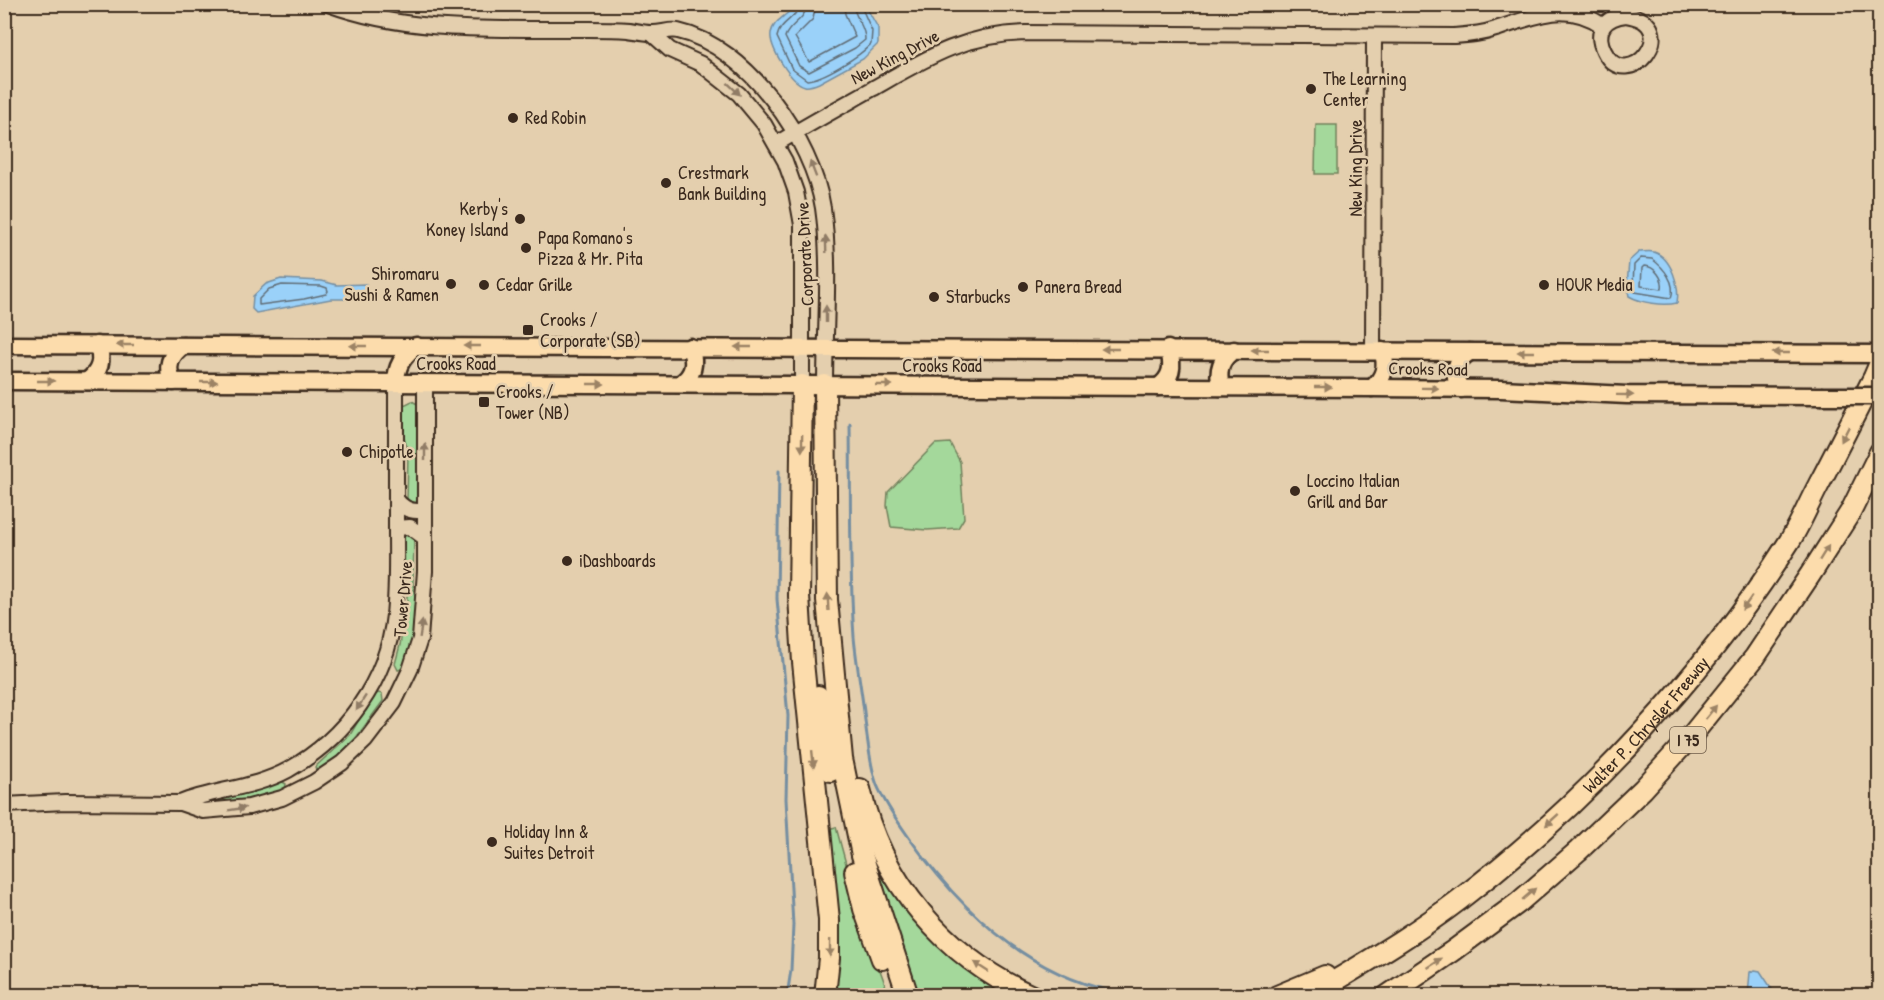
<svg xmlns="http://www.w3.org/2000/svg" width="1884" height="1000" viewBox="0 0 1884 1000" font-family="'Patrick Hand',sans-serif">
	<rect width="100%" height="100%" fill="#e4cfae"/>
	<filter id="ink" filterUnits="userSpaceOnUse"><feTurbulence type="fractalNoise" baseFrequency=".0167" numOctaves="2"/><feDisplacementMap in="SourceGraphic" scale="12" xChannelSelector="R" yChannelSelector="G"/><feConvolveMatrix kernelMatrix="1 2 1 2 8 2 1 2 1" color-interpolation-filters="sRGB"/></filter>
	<g filter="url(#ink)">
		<g fill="#a4d89b" stroke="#70815c" stroke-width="1.5">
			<polygon points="1316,125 1337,125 1337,174 1315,174"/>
			<polygon points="412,401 419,405 420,506 418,508 407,501 408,452 402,430 404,405"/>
			<polygon points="950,443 960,462 964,518 958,528 927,530 891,527 887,506 888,492 935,444"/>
			<polygon points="406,532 414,536 413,584 417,610 415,633 405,668 398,670 395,664 400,645 407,603 407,585 402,564 402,536"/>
			<polygon points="378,693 382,694 383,701 347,750 342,756 317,772 315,767 350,735 373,696"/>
			<polygon points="281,781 286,784 285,790 254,800 203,805 203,800 241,795"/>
			<polygon points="836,827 859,912 889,995 833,995 828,829"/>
			<polygon points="875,850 887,877 1019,995 917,995 871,852"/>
		</g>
		<g fill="#9ad1f9" stroke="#748ea1" stroke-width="1.5">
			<path d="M800 4 865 5 878 28V44L863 59 819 83C814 85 809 87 805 86 791 83 769 47 771 33 773 24 778 21 785 15 791 11 792 6 800 4Z"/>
			<path d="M1639 252C1643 252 1650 251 1654 252 1672 258 1680 287 1677 303 1664 306 1641 303 1629 296L1627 286 1629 261Z"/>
			<polygon points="281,279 322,281 337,285 366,284 368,294 356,299 331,299 256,313 252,309 253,296 266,284"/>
			<polygon points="1755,970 1760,971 1776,995 1748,995 1750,972"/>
		</g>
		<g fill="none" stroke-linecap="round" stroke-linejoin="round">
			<g stroke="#616d76" stroke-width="1.5">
				<path d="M800 4C797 19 780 21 777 37L792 69 807 80C823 79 860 56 871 44L872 31 860 4"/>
				<path d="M807 4C806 20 789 24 785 37L799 66 809 72 855 48 865 40C866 27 854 17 853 4"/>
				<polyline points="816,4 813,19 795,37 809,62 855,37 845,14 844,4"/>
				<path d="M1641 258 1652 259C1663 267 1677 283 1671 298L1635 292 1633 285 1634 265Z"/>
				<path d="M1644 266C1655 266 1664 279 1662 289L1641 286 1642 268Z"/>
				<polygon points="282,285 321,286 327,288 328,291 326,294 304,299 259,305 259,299 269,289"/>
			</g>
			<g stroke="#748ea1" stroke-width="3">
				<path d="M850 424C851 495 849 566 854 637 856 659 860 682 863 704 866 726 869 765 877 785 885 804 898 822 910 839 959 908 1025 972 1111 991 1138 997 1166 995 1193 995"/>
				<polyline points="779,471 777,599 788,716 786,799 793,925 791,970 787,996"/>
			</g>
			<defs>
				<g id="minor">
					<path d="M328 4C412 35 500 28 588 29 602 29 615 29 629 30 636 31 644 33 651 33 660 34 669 29 678 31 747 46 813 141 823 208 831 263 825 329 825 385"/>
					<path d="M1626 15C1687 24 1627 98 1604 51 1594 31 1605 17 1626 15Z"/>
					<polyline points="651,33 670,50 701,64 739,94 764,124 785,161 796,192 802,225 802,385"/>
					<path d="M776 144C807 125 840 107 872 89 925 59 962 35 1025 33L1454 36C1468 35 1482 34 1496 29 1534 17 1566 0 1603 26"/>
					<polyline points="1373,351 1374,36"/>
					<path d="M396 499C403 509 413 513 425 510"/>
					<polyline points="396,528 410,527 425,538"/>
					<path d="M180 803C215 789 253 789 288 770 345 738 387 681 394 615 397 586 396 557 396 529 396 480 396 432 396 383"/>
					<polyline points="4,805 65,802 180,803 203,811 249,807 282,798 314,782 342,763 365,741 394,703 410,670 420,639 425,571 425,383"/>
				</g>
				<g id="major">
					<polyline points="4,345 1880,354"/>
					<polyline points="4,381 1372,388 1501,389 1627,395 1821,396"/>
					<path d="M87 381C100 372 104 360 97 345"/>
					<path d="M173 382C165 367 170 355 183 346"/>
					<path d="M396 383C396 366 403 356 416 346"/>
					<path d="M680 384C694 375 696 363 690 347"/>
					<path d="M1158 387C1172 378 1174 365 1168 349"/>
					<path d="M1221 387C1217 371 1220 359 1234 350"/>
					<path d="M1372 388C1384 378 1388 366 1382 351"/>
					<path d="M1461 389C1451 375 1455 360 1470 352"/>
				</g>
				<g id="highway">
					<polyline points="802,385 799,596 803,662 829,920 829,958 825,996"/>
					<polyline points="825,385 827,600 842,759 862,855 908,996"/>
					<polyline points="818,696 831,771"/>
					<path d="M860 789C881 882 945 957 1032 996"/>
					<polyline points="855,872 864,909 882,959"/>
					<polyline points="1277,996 1325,976"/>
					<path id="s1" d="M1310 996C1361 965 1412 936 1459 900 1585 804 1704 676 1789 542 1800 525 1808 505 1818 486 1837 450 1855 414 1874 377L1880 363"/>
					<polyline points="1387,996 1453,951 1518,903 1578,851 1643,789 1692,735 1755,657 1810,575 1851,511 1880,452"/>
				</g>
			</defs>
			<use href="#minor" stroke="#3b2a1e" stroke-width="18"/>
			<use href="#major" stroke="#3b2a1e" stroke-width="21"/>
			<use href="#highway" stroke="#3b2a1e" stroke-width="24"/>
			<use href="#minor" stroke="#e4cfae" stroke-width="14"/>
			<use href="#major" stroke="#fcdcac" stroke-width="16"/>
			<use href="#highway" stroke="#fcdcac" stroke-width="20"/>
			<defs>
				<polyline id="major-bridge" points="1821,396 1880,396"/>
			</defs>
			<use href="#major-bridge" stroke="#3b2a1e" stroke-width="21" stroke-linecap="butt"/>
			<use href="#major-bridge" stroke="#fcdcac" stroke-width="16"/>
		</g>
		<defs><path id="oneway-solid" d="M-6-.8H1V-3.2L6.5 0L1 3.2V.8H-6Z" transform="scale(1.5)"/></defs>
		<g fill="#907c66">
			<use href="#oneway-solid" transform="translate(734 89) rotate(43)"/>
			<use href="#oneway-solid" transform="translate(813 169) rotate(-111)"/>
			<use href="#oneway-solid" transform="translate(826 244) rotate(-92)"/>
			<use href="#oneway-solid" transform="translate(826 314) rotate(-90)"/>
			<use href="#oneway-solid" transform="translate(425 452) rotate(-90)"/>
			<use href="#oneway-solid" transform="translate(421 629) rotate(-81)"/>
			<use href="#oneway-solid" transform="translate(361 703) rotate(123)"/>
			<use href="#oneway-solid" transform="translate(237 809) rotate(-9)"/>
		</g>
		<g fill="#9c8365">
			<use href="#oneway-solid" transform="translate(125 345) rotate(-180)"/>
			<use href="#oneway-solid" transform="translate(358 346) rotate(180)"/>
			<use href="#oneway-solid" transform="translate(472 346) rotate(-180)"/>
			<use href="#oneway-solid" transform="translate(743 347) rotate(-180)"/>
			<use href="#oneway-solid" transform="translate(1110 349) rotate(-180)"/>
			<use href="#oneway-solid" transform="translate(1260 350) rotate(-180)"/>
			<use href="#oneway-solid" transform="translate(1526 352) rotate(-180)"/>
			<use href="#oneway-solid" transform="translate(1781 353) rotate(-180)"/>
			<use href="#oneway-solid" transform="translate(46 381)"/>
			<use href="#oneway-solid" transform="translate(209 382)"/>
			<use href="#oneway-solid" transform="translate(596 384)"/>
			<use href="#oneway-solid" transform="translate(884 385)"/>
			<use href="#oneway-solid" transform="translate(1323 387)"/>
			<use href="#oneway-solid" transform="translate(1430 388) rotate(1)"/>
			<use href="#oneway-solid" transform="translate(1625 395) rotate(1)"/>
			<use href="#oneway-solid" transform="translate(1845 434) rotate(117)"/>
			<use href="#oneway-solid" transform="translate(802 443) rotate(91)"/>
			<use href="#oneway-solid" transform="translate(1824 553) rotate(-58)"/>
			<use href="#oneway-solid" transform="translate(828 602) rotate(-93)"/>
			<use href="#oneway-solid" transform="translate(1747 603) rotate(125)"/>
			<use href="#oneway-solid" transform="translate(1711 712) rotate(-51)"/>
			<use href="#oneway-solid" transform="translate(813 759) rotate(84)"/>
			<use href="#oneway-solid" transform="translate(1552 820) rotate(138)"/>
			<use href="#oneway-solid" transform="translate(1529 894) rotate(-41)"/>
			<use href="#oneway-solid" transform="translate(830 948) rotate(91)"/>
			<use href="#oneway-solid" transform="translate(1435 963) rotate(-34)"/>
			<use href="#oneway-solid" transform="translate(981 967) rotate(-147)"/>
		</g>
	</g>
	<g fill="#3b2a1e" stroke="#e4cfae" stroke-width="2">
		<circle cx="1311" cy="89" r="6"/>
		<circle cx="513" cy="118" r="6"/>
		<circle cx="666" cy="183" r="6"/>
		<circle cx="520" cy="219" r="6"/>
		<circle cx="526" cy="248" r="6"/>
		<circle cx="451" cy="284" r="6"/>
		<circle cx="484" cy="285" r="6"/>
		<circle cx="1544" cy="285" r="6"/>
		<circle cx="1023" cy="287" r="6"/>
		<circle cx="934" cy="297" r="6"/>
		<rect x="522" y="324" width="12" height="12" rx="3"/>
		<rect x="478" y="396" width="12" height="12" rx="3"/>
		<circle cx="347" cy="452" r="6"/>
		<circle cx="1295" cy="491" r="6"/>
		<circle cx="567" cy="561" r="6"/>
		<circle cx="492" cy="842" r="6"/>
	</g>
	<g text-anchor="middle" stroke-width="5" stroke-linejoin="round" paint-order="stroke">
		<rect fill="#e4cfae" stroke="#6e5c49" stroke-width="1.5" x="1670" y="727" width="36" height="26" rx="4.5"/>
		<g font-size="16" font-weight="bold" fill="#3b2a1e">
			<text x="1688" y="746">I 75</text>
		</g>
		<g font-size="18" fill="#3b2a1e" stroke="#e4cfae">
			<text transform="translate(895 57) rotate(-28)" y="6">New King Drive</text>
			<text transform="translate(1356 168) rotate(-90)" y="6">New King Drive</text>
			<text transform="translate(805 254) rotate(-93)" y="6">Corporate Drive</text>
			<text x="456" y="370">Crooks Road</text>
			<text x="942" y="372">Crooks Road</text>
			<text transform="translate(1428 369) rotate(1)" y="6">Crooks Road</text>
			<text transform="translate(403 599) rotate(-85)" y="6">Tower Drive</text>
			<text dy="6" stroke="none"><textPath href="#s1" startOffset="434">Walter P. Chrysler Freeway</textPath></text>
		</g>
		<g font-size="18" fill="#3b2a1e" stroke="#e4cfae" text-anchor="start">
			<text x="1323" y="85">The Learning<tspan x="1323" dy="21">Center</tspan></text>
			<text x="525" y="124">Red Robin</text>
			<text x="678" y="179">Crestmark<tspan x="678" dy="21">Bank Building</tspan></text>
			<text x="508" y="215" text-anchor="end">Kerby's<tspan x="508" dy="21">Koney Island</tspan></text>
			<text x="538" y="244">Papa Romano's<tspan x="538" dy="21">Pizza &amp; Mr. Pita</tspan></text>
			<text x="439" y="280" text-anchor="end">Shiromaru<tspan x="439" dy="21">Sushi &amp; Ramen</tspan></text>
			<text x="496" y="291">Cedar Grille</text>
			<text x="1556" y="291">HOUR Media</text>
			<text x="1035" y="293">Panera Bread</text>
			<text x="946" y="303">Starbucks</text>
			<text x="540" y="326">Crooks /<tspan x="540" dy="21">Corporate (SB)</tspan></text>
			<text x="496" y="398">Crooks /<tspan x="496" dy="21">Tower (NB)</tspan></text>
			<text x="359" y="458">Chipotle</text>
			<text x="1307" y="487">Loccino Italian<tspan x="1307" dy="21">Grill and Bar</tspan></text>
			<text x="579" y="567">iDashboards</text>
			<text x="504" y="838">Holiday Inn &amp;<tspan x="504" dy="21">Suites Detroit</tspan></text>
		</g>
	</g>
	<rect width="1884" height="1000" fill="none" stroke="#e4cfae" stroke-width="24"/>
	<rect x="12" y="12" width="1860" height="976" fill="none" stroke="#3b2a1e" stroke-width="2" filter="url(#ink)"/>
</svg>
